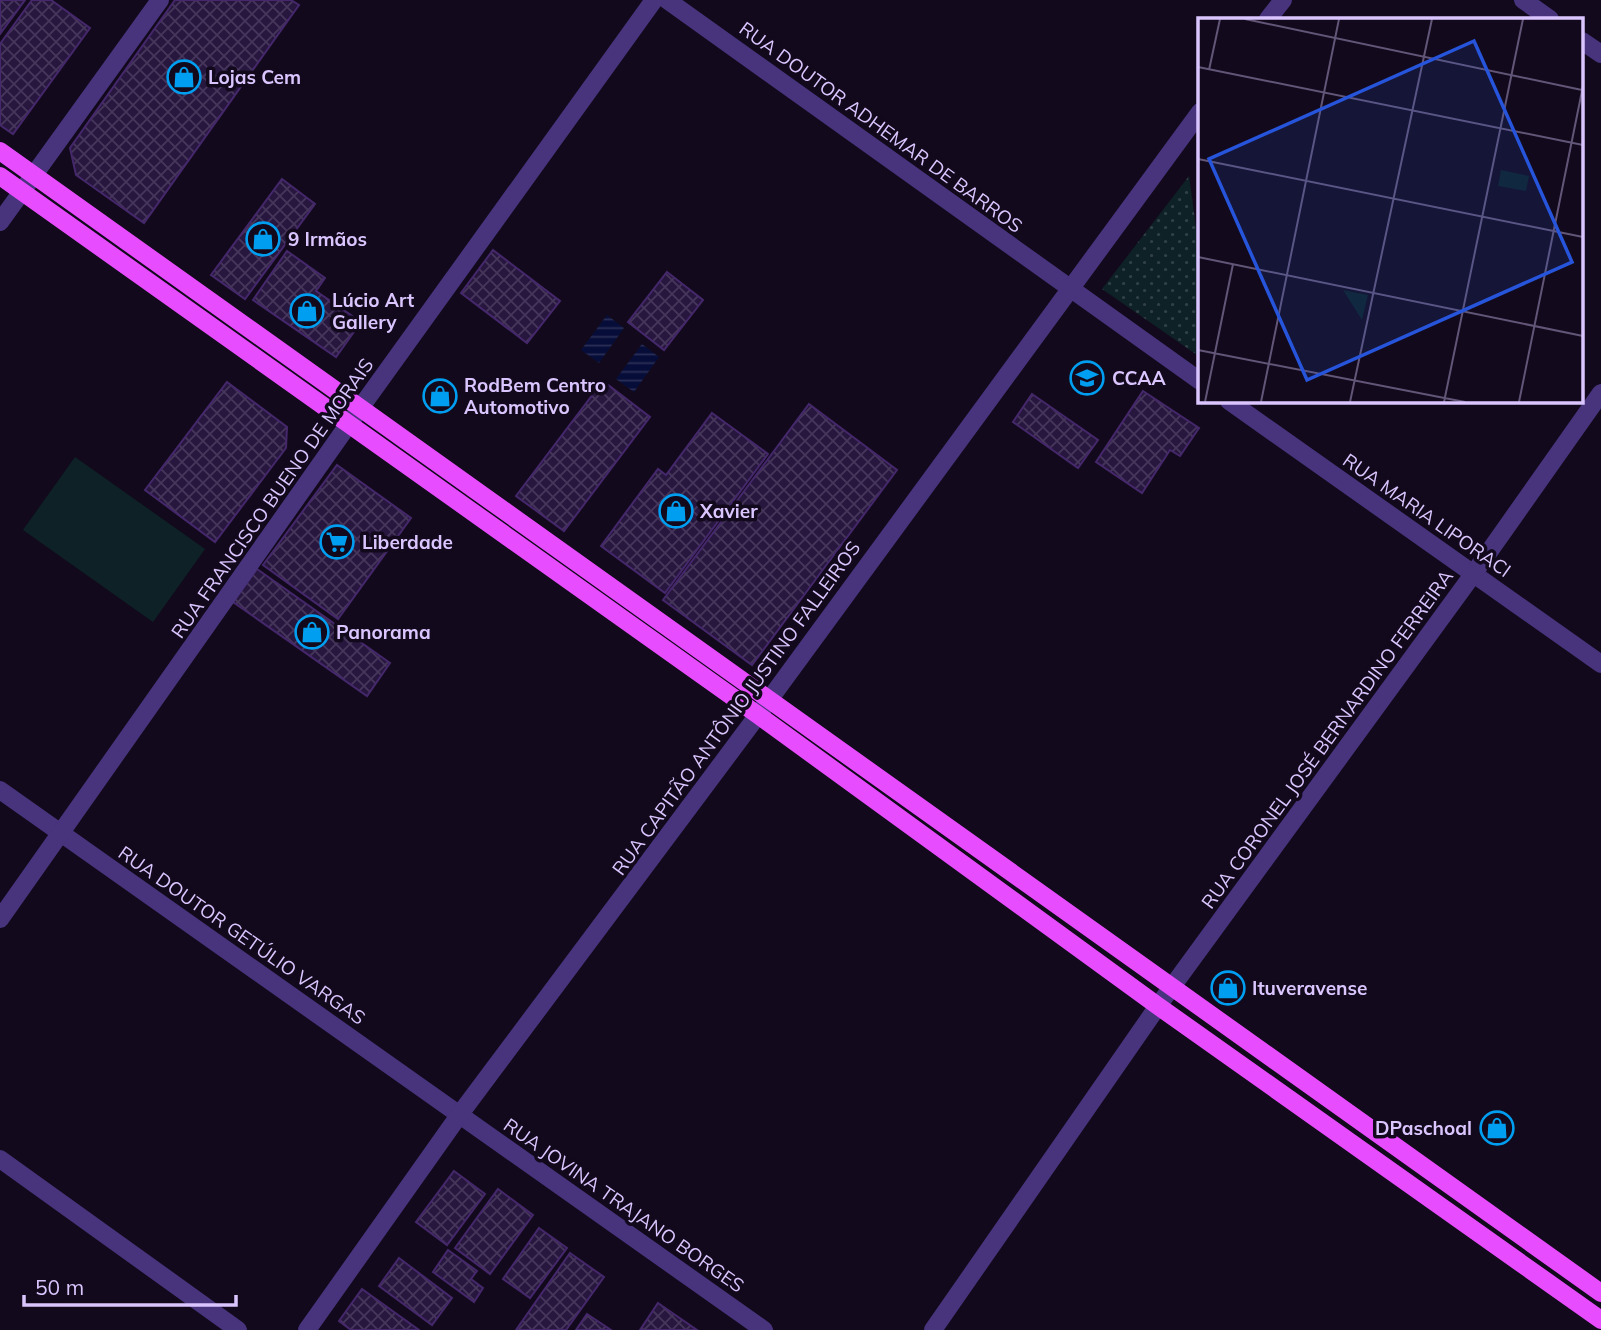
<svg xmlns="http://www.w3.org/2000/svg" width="1601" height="1330" viewBox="0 0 1601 1330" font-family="Mulish,sans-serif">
	<defs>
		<pattern id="park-dots" width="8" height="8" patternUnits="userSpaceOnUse" patternTransform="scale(1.75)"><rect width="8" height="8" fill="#0d2126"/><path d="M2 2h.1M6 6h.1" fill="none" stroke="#304047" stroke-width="1.8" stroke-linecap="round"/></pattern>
		<pattern id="water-rules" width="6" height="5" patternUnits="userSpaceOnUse" patternTransform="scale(1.75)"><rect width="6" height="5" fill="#060d39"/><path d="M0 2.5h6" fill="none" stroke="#2a2f57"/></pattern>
		<pattern id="building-cross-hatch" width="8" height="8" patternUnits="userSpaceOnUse" patternTransform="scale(1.75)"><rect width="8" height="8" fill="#27163e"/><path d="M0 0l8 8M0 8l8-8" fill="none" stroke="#46365b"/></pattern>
	</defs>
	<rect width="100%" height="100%" fill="#120a1c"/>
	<polygon fill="url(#park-dots)" points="1189,176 1200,257 1200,357 1102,289"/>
	<polygon fill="#0d2126" points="75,457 205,549 153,622 23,530"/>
	<g fill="url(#water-rules)">
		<polygon points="607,315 624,328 599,363 581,350"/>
		<polygon points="642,344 659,357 634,392 616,379"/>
	</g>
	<g fill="url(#building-cross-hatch)" stroke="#45276b" stroke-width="2">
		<polygon points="0,0 25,0 0,34"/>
		<polygon points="32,0 51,0 90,28 13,134 0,125 0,44"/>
		<polygon points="175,0 291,0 299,5 144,223 76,175 70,148"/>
		<polygon points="282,179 315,204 245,299 211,275"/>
		<polygon points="493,250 560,301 527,343 461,293"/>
		<polygon points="287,251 325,278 316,291 361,322 336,357 253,300"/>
		<polygon points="667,272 703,300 664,350 628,322"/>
		<polygon points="603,381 650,417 564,531 516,496"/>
		<polygon points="227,382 287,427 286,448 215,542 145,490"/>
		<polygon points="1143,391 1199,428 1180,456 1170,450 1142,493 1096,462"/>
		<polygon points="1032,394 1098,440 1078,468 1013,422"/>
		<polygon points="809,404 897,470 752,665 663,600"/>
		<polygon points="712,413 768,454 665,593 601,546 658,469 666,475"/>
		<polygon points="337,465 411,518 338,619 263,565"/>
		<polygon points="257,569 390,663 367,696 233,602"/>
		<polygon points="454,1171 485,1194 447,1245 416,1222"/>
		<polygon points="498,1189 533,1215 490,1274 455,1248"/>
		<polygon points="539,1228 567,1248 530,1298 503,1279"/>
		<polygon points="448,1250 477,1271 471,1279 483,1288 474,1302 433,1272"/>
		<polygon points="570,1253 604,1277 566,1330 516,1330"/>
		<polygon points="399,1258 452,1298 432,1325 379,1286"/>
		<polygon points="362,1289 419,1330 351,1330 339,1321"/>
		<polygon points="658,1303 697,1330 640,1330"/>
		<polygon points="587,1314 611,1330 576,1330"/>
	</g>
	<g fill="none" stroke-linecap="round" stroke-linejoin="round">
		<g stroke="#48337d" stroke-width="18">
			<polyline points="667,0 1200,381"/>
			<polyline points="1523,0 1550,19"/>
			<polyline points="1268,19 1283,0"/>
			<polyline points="1582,41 1601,54"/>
			<polyline points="0,222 160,0"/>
			<polyline points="1229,401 1601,664"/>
			<polyline points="0,790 764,1330"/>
			<polyline points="0,919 348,425 654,0"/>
			<polyline points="0,1159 238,1330"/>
			<polyline points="307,1330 460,1114 758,715 1200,112"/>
			<polyline points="933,1330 1158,1006 1474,573 1601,393"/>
		</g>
		<g stroke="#e84cff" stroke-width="18">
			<polyline points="0,151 1601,1293"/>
			<polyline points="0,176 758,715 1158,1006 1601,1320"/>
		</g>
	</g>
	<defs>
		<symbol id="shop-ring" viewBox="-11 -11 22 22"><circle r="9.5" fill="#120a1c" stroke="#009ef0" stroke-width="1.5"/><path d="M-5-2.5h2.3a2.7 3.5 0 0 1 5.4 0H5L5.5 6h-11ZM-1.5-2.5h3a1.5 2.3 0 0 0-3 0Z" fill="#009ef0"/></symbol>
		<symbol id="school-ring" viewBox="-11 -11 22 22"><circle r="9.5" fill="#120a1c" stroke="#009ef0" stroke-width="1.5"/><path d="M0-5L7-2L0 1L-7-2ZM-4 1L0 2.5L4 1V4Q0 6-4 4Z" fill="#009ef0"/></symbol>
		<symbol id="supermarket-ring" viewBox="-11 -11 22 22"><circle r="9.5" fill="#120a1c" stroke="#009ef0" stroke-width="1.5"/><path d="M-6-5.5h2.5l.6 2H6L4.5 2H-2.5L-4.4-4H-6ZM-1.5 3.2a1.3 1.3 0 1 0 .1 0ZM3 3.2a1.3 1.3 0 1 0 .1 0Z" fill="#009ef0"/></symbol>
	</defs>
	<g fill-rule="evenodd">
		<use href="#shop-ring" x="165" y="58" width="38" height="38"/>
		<use href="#shop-ring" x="244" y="220" width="38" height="38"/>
		<use href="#shop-ring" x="288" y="292" width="38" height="38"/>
		<use href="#school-ring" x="1068" y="359" width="38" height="38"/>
		<use href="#shop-ring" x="421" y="377" width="38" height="38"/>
		<use href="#shop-ring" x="657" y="492" width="38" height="38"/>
		<use href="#supermarket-ring" x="318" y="523" width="38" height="38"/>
		<use href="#shop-ring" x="293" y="613" width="38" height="38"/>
		<use href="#shop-ring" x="1209" y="969" width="38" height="38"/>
		<use href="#shop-ring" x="1478" y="1109" width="38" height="38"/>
	</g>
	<g text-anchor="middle" stroke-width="7" stroke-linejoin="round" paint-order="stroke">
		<g font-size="19" font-weight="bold" fill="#dac5ff" stroke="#120a1c" text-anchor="start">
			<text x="208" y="84">Lojas Cem</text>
			<text x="288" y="246">9 Irmãos</text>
			<text x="332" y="307">Lúcio Art<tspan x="332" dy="22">Gallery</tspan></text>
			<text x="1112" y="385">CCAA</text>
			<text x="464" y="392">RodBem Centro<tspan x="464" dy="22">Automotivo</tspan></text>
			<text x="700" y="518">Xavier</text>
			<text x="362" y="549">Liberdade</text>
			<text x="336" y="639">Panorama</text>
			<text x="1252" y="995">Ituveravense</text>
			<text x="1472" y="1135" text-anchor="end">DPaschoal</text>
		</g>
		<g font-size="19" fill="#dac5ff" stroke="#120a1c">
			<text transform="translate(881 127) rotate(36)" y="7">RUA DOUTOR ADHEMAR DE BARROS</text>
			<text transform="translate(272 498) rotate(-55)" y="7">RUA FRANCISCO BUENO DE MORAIS</text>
			<text transform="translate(1427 515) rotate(35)" y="7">RUA MARIA LIPORACI</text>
			<text transform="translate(736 708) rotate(-54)" y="7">RUA CAPITÃO ANTÔNIO JUSTINO FALLEIROS</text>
			<text transform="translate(1327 739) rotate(-54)" y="7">RUA CORONEL JOSÉ BERNARDINO FERREIRA</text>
			<text transform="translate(242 935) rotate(35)" y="7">RUA DOUTOR GETÚLIO VARGAS</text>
			<text transform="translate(624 1205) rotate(35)" y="7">RUA JOVINA TRAJANO BORGES</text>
		</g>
	</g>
	<g transform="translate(1198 18)">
		<rect width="385" height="385" fill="#120a1c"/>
		<path d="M145 272 170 277 164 302Z" fill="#0d2126"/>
		<path d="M303 152 331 158 328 173 300 168Z" fill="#0d2126"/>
		<path fill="none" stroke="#625577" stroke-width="2" d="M47 1 384 72M0 49 385 127M11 52 22 1M0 141 385 219M0 239 385 318M0 332 267 384M7 384 35 246M63 384 141 1M152 384 234 1M246 384 325 1M321 384 385 68"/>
		<path fill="#2654da" fill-opacity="0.15" stroke="#2654da" stroke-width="3.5" d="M276 23 374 244 109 362 11 141Z"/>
		<rect width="385" height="385" fill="none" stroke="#dac5ff" stroke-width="3.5"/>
	</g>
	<path d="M24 1295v10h212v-10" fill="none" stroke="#dac5ff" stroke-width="3.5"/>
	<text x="35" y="1295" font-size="21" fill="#dac5ff" stroke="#120a1c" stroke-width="5" paint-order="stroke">50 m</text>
</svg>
